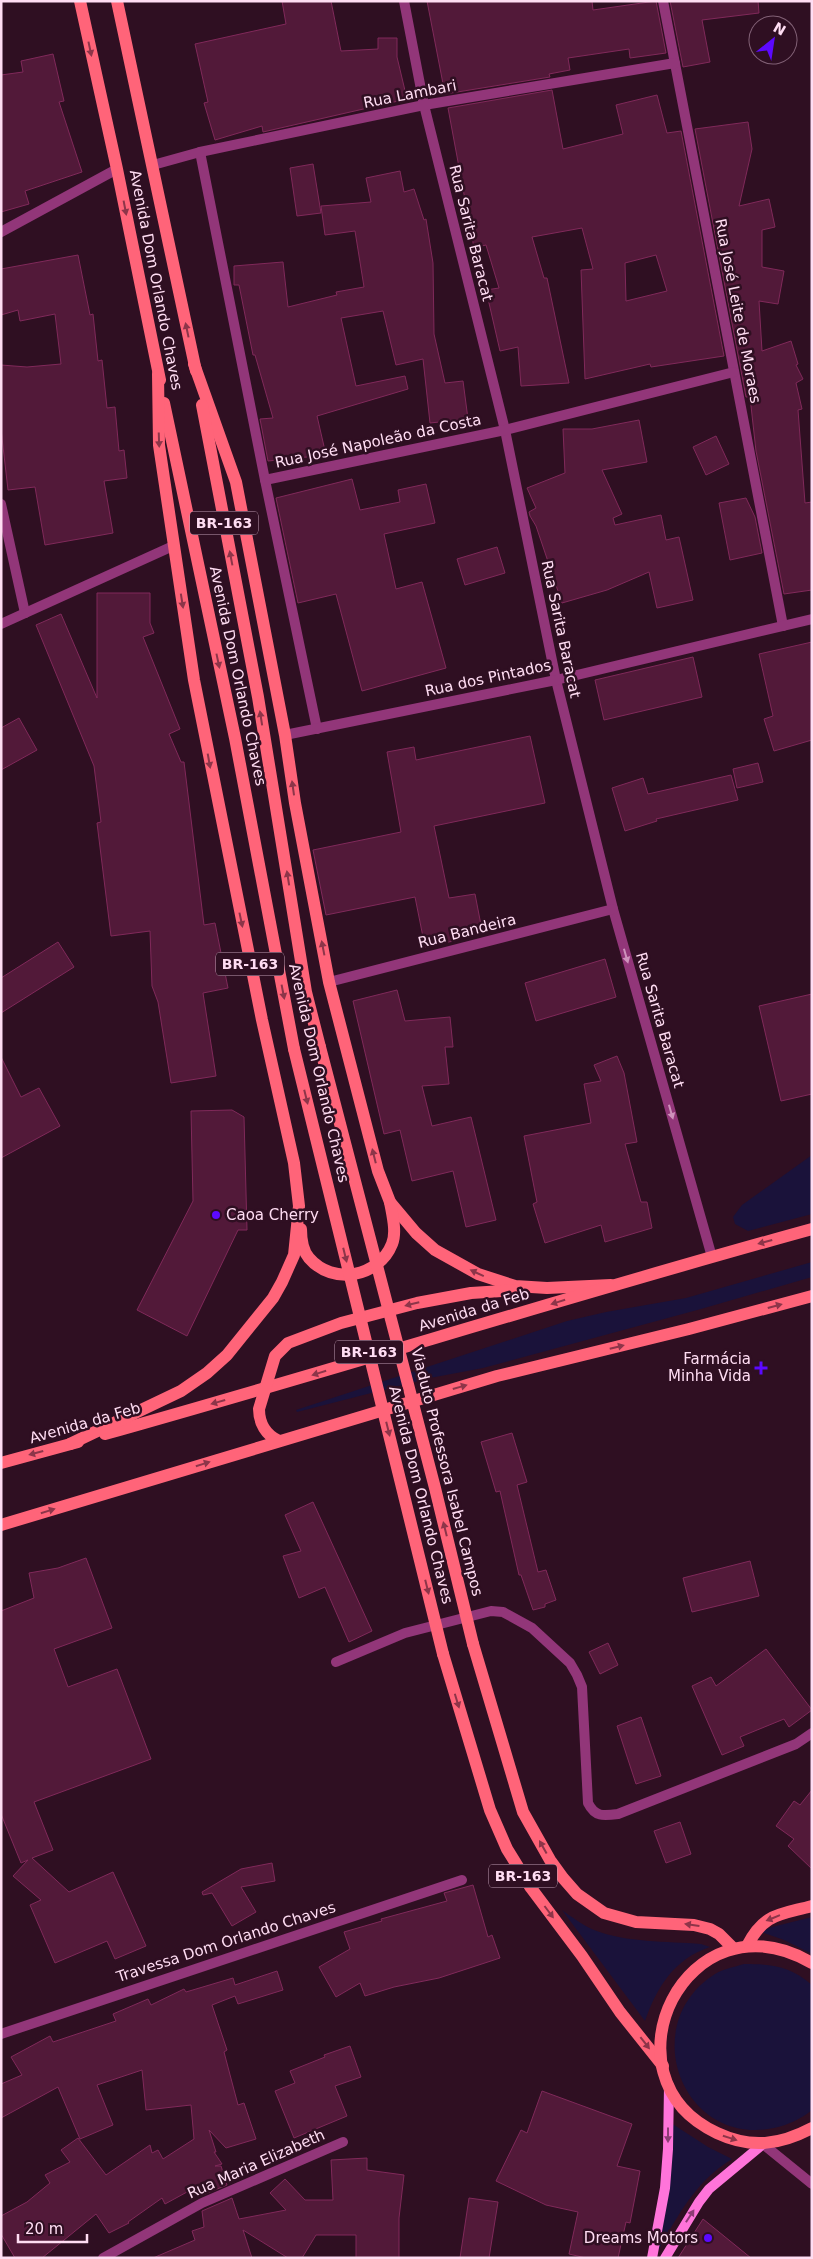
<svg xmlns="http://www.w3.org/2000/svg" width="813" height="2259" viewBox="0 0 813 2259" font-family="'DejaVu Sans',sans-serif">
	<rect width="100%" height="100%" fill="#2f0f22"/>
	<g fill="#1a123a">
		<polygon points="812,1155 812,1214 748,1231 735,1224 733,1217 742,1205"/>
		<polygon points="812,1262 812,1277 701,1309 483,1368 430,1378 297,1412 296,1410 567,1321 606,1312 686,1298"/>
		<path d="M562 1910C572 1917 582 1925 594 1930 627 1943 666 1941 701 1944L710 1947C674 1959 657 1987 645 2021Z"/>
		<polygon points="812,1917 812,1954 784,1940 761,1932 772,1927"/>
		<path d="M744 1964C772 1964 790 1966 812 1985V2110C801 2119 788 2125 774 2128 682 2147 636 2024 715 1974 723 1969 734 1967 744 1964Z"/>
		<path d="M671 2123 708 2147 732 2159C696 2181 678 2215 658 2251 666 2208 676 2167 671 2123Z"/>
	</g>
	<g fill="#521939" stroke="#80295a" fill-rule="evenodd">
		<polygon points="282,1 331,1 341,51 378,49 378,38 397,38 397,57 407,99 263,132 262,126 215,140 204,103 208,102 195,44 286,24"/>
		<polygon points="427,1 592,1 593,10 656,1 666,53 630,58 629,49 568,58 570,70 549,74 550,77 445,94"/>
		<polygon points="670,1 758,1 759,13 702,20 710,62 683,67"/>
		<polygon points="53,54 64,101 59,102 82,172 25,191 29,204 1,212 1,75 23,72 21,61"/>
		<path d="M552 90 563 149 623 134 616 105 657 95 667 133 681 131 724 356 651 367 650 364 585 379 581 270 593 269 582 228 532 237 544 278H547L569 383 521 386 518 347 500 351 486 290 499 288 486 245 474 248 448 108ZM656 255 667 291 626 301 625 263Z"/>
		<polygon points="748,122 752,149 739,206 769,199 775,227 762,230 762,267 784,271 778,304 759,301 762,351 791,341 798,364 796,365 803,379 796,383 802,409 798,410 805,503 812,502 812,590 784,594 756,451 750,397 746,397 695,129"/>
		<polygon points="313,164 321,213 297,216 290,168"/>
		<polygon points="400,171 404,192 414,189 424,220 426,219 433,263 434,334 445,383 463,381 468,419 430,423 423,359 396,365 383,311 341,318 356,386 405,376 408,389 317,416 326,455 268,461 260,419 273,418 255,355 253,355 239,285 234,285 234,266 283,262 288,307 337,295 336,292 364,287 355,231 325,235 321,206 371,202 366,178"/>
		<polygon points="78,255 90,315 93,314 98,361 102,360 107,408 115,407 119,451 124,450 127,478 104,481 113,533 45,545 35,487 8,490 1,429 1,365 27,367 61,364 55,314 20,321 18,310 1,315 1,269"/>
		<polygon points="639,420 647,462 602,470 622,514 613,518 615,525 661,515 666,540 679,537 693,600 657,608 649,572 607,590 562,603 536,526 530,516 529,512 536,508 527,488 565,473 563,429 592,429"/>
		<polygon points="716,436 729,464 706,475 693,447"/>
		<polygon points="352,479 360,510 400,502 398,490 426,484 435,523 384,534 396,589 422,582 446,668 362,691 336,594 298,603 276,498"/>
		<polygon points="746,498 755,517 762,553 730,560 719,503"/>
		<polygon points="497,547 505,573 465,585 457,559"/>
		<polygon points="97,593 150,593 150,623 154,633 143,637 180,729 169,734 181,762 184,762 204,925 215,923 228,988 203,993 216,1076 171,1083 158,1002 152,986 150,931 111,936 97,823 101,822 94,766 36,625 61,614 97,698"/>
		<polygon points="812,642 812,740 774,751 764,719 773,716 759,654"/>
		<polygon points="693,657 702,697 604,720 595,680"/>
		<polygon points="19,718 37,750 1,770 1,728"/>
		<polygon points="530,736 545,803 434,826 449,898 475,894 481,925 456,930 458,940 425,947 415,897 326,915 313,850 401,832 387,752 414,747 416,760"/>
		<polygon points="758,763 763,782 737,788 733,769"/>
		<polygon points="731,775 738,800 656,819 657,821 625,831 612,788 643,778 648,794"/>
		<polygon points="58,942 74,967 1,1013 1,978"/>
		<polygon points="605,959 616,997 536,1021 525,983"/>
		<polygon points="397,990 405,1021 450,1017 453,1047 445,1047 449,1084 422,1086 432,1126 471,1117 496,1220 466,1227 453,1171 412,1181 400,1130 384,1134 353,1001"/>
		<polygon points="812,994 812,1094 781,1101 759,1006"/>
		<polygon points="617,1056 624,1073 637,1142 625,1144 641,1202 647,1202 652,1228 605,1242 601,1225 545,1243 533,1204 537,1202 524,1136 591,1123 584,1084 601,1081 594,1065"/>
		<polygon points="1,1057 21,1097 39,1088 60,1126 1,1158"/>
		<polygon points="232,1110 244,1117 247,1230 238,1230 187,1336 137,1310 193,1201 191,1111"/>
		<polygon points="512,1433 527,1482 517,1485 538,1572 546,1570 556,1600 545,1604 545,1607 533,1610 521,1575 519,1575 500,1491 496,1492 481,1442"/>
		<polygon points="313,1502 372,1631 349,1642 325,1587 299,1598 283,1556 301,1551 285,1515"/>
		<polygon points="86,1558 112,1628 54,1649 68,1687 117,1669 151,1759 34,1802 53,1850 32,1858 69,1892 113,1872 146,1946 115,1959 107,1941 55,1963 30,1905 41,1900 13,1876 28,1860 21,1863 1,1814 1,1611 34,1598 29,1573 58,1568"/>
		<polygon points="750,1561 759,1596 692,1612 683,1578"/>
		<polygon points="608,1643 618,1665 600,1674 589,1652"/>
		<polygon points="766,1649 812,1710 789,1727 784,1719 740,1737 744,1746 722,1755 692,1686 711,1677 716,1686"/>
		<polygon points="641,1717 661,1776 636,1784 617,1726"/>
		<polygon points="812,1790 812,1869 788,1846 794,1839 776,1826 794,1801 800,1805"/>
		<polygon points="680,1822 691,1854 666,1863 654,1831"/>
		<polygon points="272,1863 275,1881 241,1887 256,1912 232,1926 212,1893 203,1895 202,1892 241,1869"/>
		<polygon points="473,1885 488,1937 492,1935 500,1958 439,1978 394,1987 365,1996 360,1983 336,1997 319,1967 350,1949 344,1932 382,1921 381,1919 447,1901 444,1893"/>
		<polygon points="277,1971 283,1990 238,2004 235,1996 212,2005 227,2050 224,2052 238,2105 244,2103 256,2139 226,2148 209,2130 216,2152 214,2152 222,2164 215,2166 221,2166 227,2185 200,2196 198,2186 165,2204 162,2198 128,2222 129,2223 109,2233 96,2214 42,2258 15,2258 1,2234 1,2216 27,2202 50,2183 45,2175 70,2162 61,2150 78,2138 106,2175 150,2145 152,2153 158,2150 163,2159 194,2139 191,2105 146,2110 142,2070 97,2085 113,2125 80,2139 58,2087 1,2118 1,2084 22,2075 11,2057 50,2036 53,2042 116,2021 113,2014 148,1999 151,2005 184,1989 186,1992 233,1978 235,1985"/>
		<polygon points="350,2046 361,2077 335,2086 347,2116 294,2138 275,2091 295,2083 290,2071 325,2057 324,2055"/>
		<polygon points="542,2091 632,2124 617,2166 640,2171 630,2223 626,2222 618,2258 586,2258 569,2254 578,2212 546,2205 496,2181 521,2130 527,2133"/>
		<polygon points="367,2158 367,2170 404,2175 399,2218 399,2258 356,2258 356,2235 316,2235 302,2258 288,2258 243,2230 252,2258 153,2258 195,2240 192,2231 204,2227 202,2211 232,2198 239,2219 286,2210 270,2193 285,2179 305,2200 333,2200 331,2160"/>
		<polygon points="469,2198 498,2202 489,2258 460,2258"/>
		<polygon points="703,2219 751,2258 678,2258"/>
	</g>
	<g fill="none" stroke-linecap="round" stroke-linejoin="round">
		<polyline stroke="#923679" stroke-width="10" points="763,2144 812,2184"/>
		<g stroke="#923679" stroke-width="10">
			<polyline points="404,1 424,105 505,430 556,680 613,909 712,1257"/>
			<polyline points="663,1 783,626"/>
			<polyline points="200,152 265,480 505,430 734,372"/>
			<polyline points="153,165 200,152 424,105 675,63"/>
			<polyline points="1,232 117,169"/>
			<polyline points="265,480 317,729"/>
			<polyline points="1,504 25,613"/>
			<polyline points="1,624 173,546"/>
			<polyline points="285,735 556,680 812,619"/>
			<polyline points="329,982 613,909"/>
			<path d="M336 1662 405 1633 491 1611 503 1612 532 1628 570 1663 577 1675 582 1687 588 1803C595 1817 603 1816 618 1814L796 1744 812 1733"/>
			<polyline points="1,2034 462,1880"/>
			<polyline points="103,2258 202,2203 343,2142"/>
		</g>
		<g stroke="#ff74da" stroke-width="10">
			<polyline points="652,2258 665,2188 668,2149 669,2086"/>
			<polyline points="665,2258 699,2202 709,2189 763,2144"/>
		</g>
		<g stroke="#ff6479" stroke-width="12">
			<polyline points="80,1 117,169 160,380"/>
			<polyline points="117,1 196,371"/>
			<polyline points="194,364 236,482 285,735 295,803 329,982 378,1171 390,1202 416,1233 435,1250 478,1274 515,1286 547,1288 611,1285"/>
			<polyline points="164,403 235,738 294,1049"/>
			<polyline points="202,405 258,697 306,992 320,1047"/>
			<path d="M301 1229C301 1238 303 1251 309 1258 333 1286 379 1277 392 1244 397 1232 392 1214 390 1202"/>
			<path d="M105 1434C341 1368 575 1294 812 1229"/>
			<path d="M279 1441C266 1435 259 1423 259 1409L275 1356 288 1343 341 1323 417 1303 471 1293 519 1290"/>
			<polyline points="70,1444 181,1391 207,1373 227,1355 273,1298 282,1282 294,1255 299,1206 294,1163 262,1020 194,680 159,445 158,374"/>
			<polyline points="1,1463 78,1442"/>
			<polyline points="1,1525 497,1376 689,1329 812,1296"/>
			<polyline points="473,1644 523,1812 550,1860 563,1878 577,1894 604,1913 636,1922 694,1925 710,1929 719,1934 733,1948"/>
			<polyline points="443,1654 490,1810 507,1849 531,1888 582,1956 620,2012 663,2066"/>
			<path d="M747 1946C764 1913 779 1915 812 1906"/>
			<path d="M812 1963C686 1890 597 2077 717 2133 751 2149 780 2145 812 2128"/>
		</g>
		<g stroke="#ff6479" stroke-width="12">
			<polyline points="320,1047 435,1488 473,1644"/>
			<polyline points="294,1049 443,1654"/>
		</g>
	</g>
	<defs><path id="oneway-solid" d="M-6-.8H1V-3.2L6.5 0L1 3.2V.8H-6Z" transform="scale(1.25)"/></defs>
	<g fill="#8d3549">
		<use href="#oneway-solid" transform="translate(90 49) rotate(78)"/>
		<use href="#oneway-solid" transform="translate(125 208) rotate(79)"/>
		<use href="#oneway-solid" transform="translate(187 330) rotate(-102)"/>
		<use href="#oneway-solid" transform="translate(159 440) rotate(88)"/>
		<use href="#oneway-solid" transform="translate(231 558) rotate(-101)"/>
		<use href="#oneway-solid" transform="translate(182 601) rotate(81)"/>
		<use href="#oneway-solid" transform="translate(218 661) rotate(78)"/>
		<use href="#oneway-solid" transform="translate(261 718) rotate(-99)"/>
		<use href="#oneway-solid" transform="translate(209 761) rotate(80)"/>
		<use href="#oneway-solid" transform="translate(293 788) rotate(-98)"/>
		<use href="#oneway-solid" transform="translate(288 878) rotate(-99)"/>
		<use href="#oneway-solid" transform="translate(241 920) rotate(78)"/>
		<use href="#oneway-solid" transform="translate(323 948) rotate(-101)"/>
		<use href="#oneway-solid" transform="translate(283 992) rotate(79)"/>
		<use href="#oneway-solid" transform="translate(306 1097) rotate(76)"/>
		<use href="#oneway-solid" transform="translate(374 1156) rotate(-104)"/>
		<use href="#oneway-solid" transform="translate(765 1242) rotate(165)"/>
		<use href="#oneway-solid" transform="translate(345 1255) rotate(76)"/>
		<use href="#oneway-solid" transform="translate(477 1273) rotate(-155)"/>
		<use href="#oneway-solid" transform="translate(558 1302) rotate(163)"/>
		<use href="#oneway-solid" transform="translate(412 1304) rotate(166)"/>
		<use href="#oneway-solid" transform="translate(775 1306) rotate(-15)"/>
		<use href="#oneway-solid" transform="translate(617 1347) rotate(-14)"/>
		<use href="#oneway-solid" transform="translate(319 1373) rotate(163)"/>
		<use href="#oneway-solid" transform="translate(460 1387) rotate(-16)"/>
		<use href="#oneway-solid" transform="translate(218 1402) rotate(164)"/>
		<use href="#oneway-solid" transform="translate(388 1429) rotate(76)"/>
		<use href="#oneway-solid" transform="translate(36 1453) rotate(165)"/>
		<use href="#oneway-solid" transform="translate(203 1464) rotate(-17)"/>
		<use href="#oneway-solid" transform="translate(48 1511) rotate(-17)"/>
		<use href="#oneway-solid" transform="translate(445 1529) rotate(-104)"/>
		<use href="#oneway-solid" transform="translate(427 1587) rotate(76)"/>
		<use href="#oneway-solid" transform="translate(457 1701) rotate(73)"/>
		<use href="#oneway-solid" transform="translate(543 1847) rotate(-119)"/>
		<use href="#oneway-solid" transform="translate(549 1912) rotate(53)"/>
		<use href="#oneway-solid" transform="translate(773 1918) rotate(158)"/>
		<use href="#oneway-solid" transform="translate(692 1925) rotate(-172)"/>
		<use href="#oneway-solid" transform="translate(645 2043) rotate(52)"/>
		<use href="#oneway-solid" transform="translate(730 2138) rotate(18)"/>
	</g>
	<g fill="#ce92bc">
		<use href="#oneway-solid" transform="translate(626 956) rotate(74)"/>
		<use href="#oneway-solid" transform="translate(671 1112) rotate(74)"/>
	</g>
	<g fill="#8d3c75">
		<use href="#oneway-solid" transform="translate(668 2135) rotate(90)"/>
		<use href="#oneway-solid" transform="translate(690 2216) rotate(-57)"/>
	</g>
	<g fill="#5c09ff" stroke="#2f0f22" stroke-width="2">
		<circle cx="216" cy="1215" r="5"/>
		<path d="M758.5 1360.5h5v5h5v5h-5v5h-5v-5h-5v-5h5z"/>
		<circle cx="708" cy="2238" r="5"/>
	</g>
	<g text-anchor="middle" stroke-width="5" stroke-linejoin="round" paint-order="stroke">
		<g fill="#2f0f22" stroke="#c19fb4" stroke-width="1">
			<rect x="190" y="511.5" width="68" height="23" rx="4"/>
			<rect x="216" y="952.5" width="68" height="23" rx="4"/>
			<rect x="335" y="1340.5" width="68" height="23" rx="4"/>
			<rect x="489" y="1864.5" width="68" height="23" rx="4"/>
		</g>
		<g font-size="14" font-weight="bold" fill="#ffddf3">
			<text x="224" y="528">BR-163</text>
			<text x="250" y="969">BR-163</text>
			<text x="369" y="1357">BR-163</text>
			<text x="523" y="1881">BR-163</text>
		</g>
		<g font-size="15" fill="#ffddf3" stroke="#2f0f22">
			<text transform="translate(410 94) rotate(-11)" y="5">Rua Lambari</text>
			<text transform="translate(471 233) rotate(76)" y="5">Rua Sarita Baracat</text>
			<text transform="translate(156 280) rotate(79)" y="5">Avenida Dom Orlando Chaves</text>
			<text transform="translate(738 311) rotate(79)" y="5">Rua José Leite de Moraes</text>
			<text transform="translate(378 441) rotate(-12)" y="5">Rua José Napoleão da Costa</text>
			<text transform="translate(561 629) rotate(78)" y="5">Rua Sarita Baracat</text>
			<text transform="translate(238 676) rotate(78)" y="5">Avenida Dom Orlando Chaves</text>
			<text transform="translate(488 678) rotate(-12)" y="5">Rua dos Pintados</text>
			<text transform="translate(467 931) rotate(-14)" y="5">Rua Bandeira</text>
			<text transform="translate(660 1020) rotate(74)" y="5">Rua Sarita Baracat</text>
			<text transform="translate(319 1073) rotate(77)" y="5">Avenida Dom Orlando Chaves</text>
			<text transform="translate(474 1310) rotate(-17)" y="5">Avenida da Feb</text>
			<text transform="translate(85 1423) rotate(-16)" y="5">Avenida da Feb</text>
			<text transform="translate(447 1472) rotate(76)" y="5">Viaduto Professora Isabel Campos</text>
			<text transform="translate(421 1495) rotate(76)" y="5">Avenida Dom Orlando Chaves</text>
			<text transform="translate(226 1942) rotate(-18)" y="5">Travessa Dom Orlando Chaves</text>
			<text transform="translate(256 2164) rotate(-24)" y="5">Rua Maria Elizabeth</text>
		</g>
		<g font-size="15" fill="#ffddf3" stroke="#2f0f22" text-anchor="end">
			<text x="226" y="1220" text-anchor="start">Caoa Cherry</text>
			<text x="751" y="1364">Farmácia<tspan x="751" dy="17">Minha Vida</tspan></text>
			<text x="698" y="2243">Dreams Motors</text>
		</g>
	</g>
	<rect width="813" height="2259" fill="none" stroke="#ffddf3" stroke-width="5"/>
	<g transform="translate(773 40) rotate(30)"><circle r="24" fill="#2f0f22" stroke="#826176"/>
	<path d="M0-4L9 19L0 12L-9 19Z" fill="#5c09ff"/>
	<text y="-8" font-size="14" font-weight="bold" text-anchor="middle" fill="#ffddf3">N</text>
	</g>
	<path d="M18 2234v8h69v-8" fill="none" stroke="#ffddf3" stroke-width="2.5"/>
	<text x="25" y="2234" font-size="15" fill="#ffddf3" stroke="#2f0f22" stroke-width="4" paint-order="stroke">20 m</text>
</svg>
